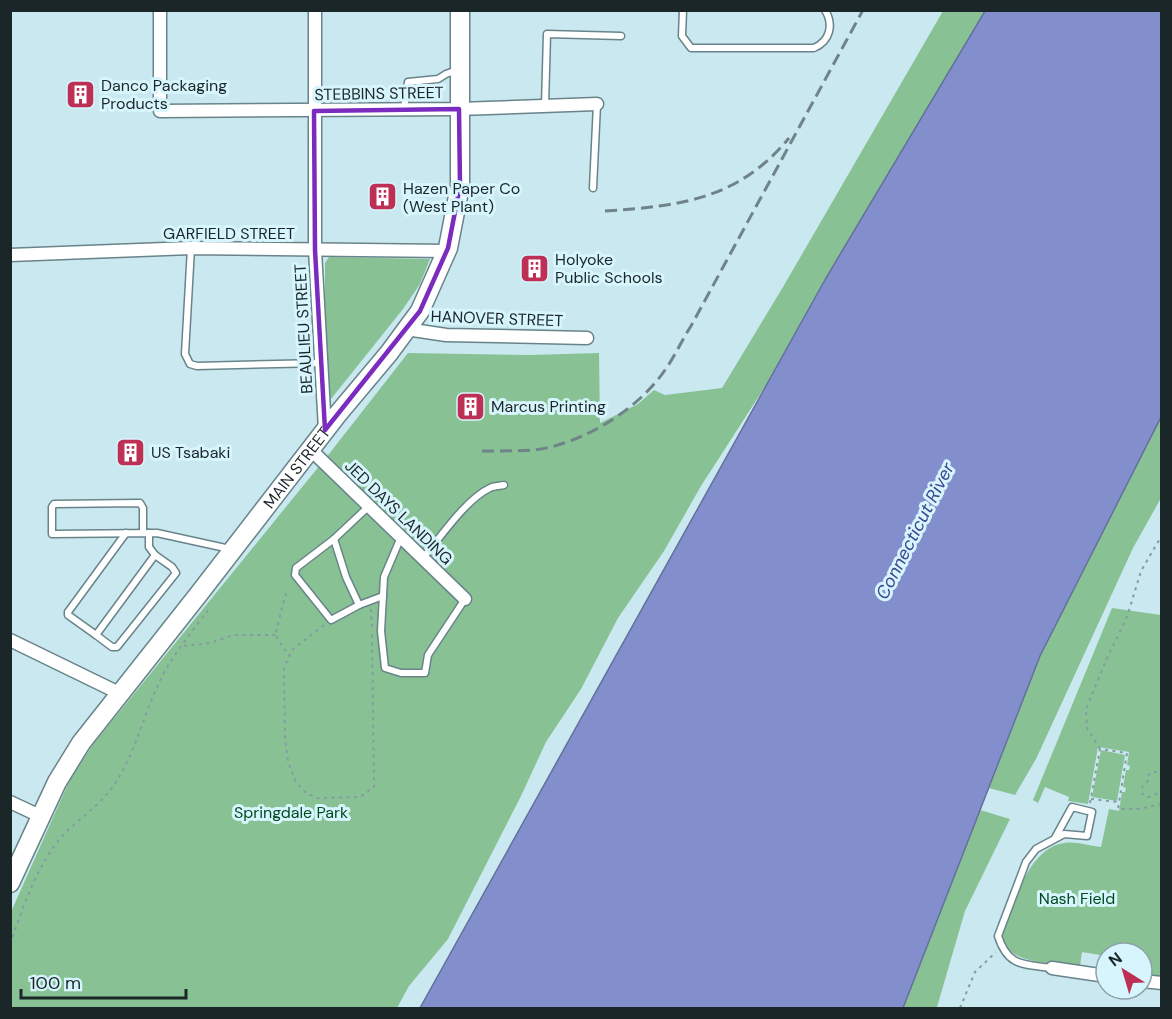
<svg xmlns="http://www.w3.org/2000/svg" width="1172" height="1019" viewBox="0 0 1172 1019" font-family="'DM Sans',sans-serif">
	<rect width="100%" height="100%" fill="#cae8ef"/>
	<g fill="#88c294">
		<polygon points="943,11 986,11 768,382 701,486 664,551 618,618 581,689 546,742 521,796 448,939 409,986 397,1008 11,1008 11,912 71,777 94,743 329,454 408,353 530,355 599,353 600,423 638,404 654,390 665,395 722,388 783,287"/>
		<polygon points="329,257 430,259 420,284 403,309 331,399 325,396 325,263"/>
		<polygon points="1161,417 1161,498 1133,548 1036,759 1015,795 989,788 1040,656"/>
		<path d="M1112 608 1161 615V978L1145 975 1142 953H1106V956L1082 952 1080 966C1052 962 990 966 1005 922 1018 895 1030 848 1064 843 1076 841 1090 846 1101 847L1109 809 1119 811 1122 792H1125L1126 788 1123 787 1126 770H1129L1130 766 1127 765 1129 752 1098 747 1088 804 1068 801 1069 797 1045 787 1038 803 1033 800Z"/>
		<polygon points="1101,750 1125,755 1117,801 1092,797"/>
		<polygon points="980,810 1010,819 965,911 937,1007 936,1008 903,1008"/>
	</g>
	<polygon fill="#838ecc" stroke="#646f9b" stroke-width="1.5" points="985,11 1161,11 1161,417 1040,656 903,1008 420,1008 826,278"/>
	<g fill="none" stroke-linecap="round" stroke-linejoin="round">
		<defs>
			<g id="service">
				<path d="M683 10 682 36 691 48H814C830 41 834 25 825 10"/>
				<polyline points="545,106 547,34 621,36"/>
				<polyline points="404,109 408,82 438,79 446,74 457,70"/>
				<polyline points="593,188 597,104"/>
				<polyline points="191,248 185,354 190,364 197,366 321,363"/>
				<polyline points="368,507 334,539 296,568 295,575 331,620 359,605 383,596"/>
				<polyline points="126,533 68,612 68,615 96,635 155,555 149,547 149,533"/>
				<polyline points="143,533 143,508 140,503 54,504 52,507 52,534 157,533 230,549"/>
				<polyline points="401,537 384,577 381,631 385,668 401,673 425,673 428,655 465,599"/>
				<polyline points="334,539 346,577 359,605"/>
				<path d="M423 558C440 538 466 499 490 488 494 486 500 486 504 485"/>
				<polyline points="96,635 112,647 117,647 176,573 172,567 155,555"/>
				<path d="M1052 968C1023 964 1008 967 998 936L1026 862 1036 849 1064 834 1087 836 1092 812 1072 807 1055 838"/>
			</g>
			<g id="minor">
				<polyline points="160,10 160,111 459,109 597,104"/>
				<polyline points="315,10 315,250 325,430"/>
				<polyline points="10,255 191,248 447,251"/>
				<polyline points="406,329 446,335 587,338"/>
				<polyline points="310,449 465,599"/>
				<polyline points="10,640 119,693"/>
				<polyline points="10,802 40,816"/>
				<polyline points="1052,968 1106,976"/>
				<polyline points="1142,981 1162,983"/>
			</g>
			<g id="secondary">
				<path id="s1" d="M10 883 57 782 81 743 198 595 337 415 389 353 420 311 448 248 460 186V10"/>
			</g>
		</defs>
		<use href="#service" stroke="#68848a" stroke-width="9"/>
		<use href="#minor" stroke="#68848a" stroke-width="15"/>
		<use href="#secondary" stroke="#68848a" stroke-width="21"/>
		<g stroke="#859ba1" stroke-width="2" stroke-dasharray="3 4.5" stroke-linecap="butt">
			<polyline points="286,593 275,635 289,656"/>
			<polyline points="371,609 372,627"/>
			<polyline points="324,625 292,650 284,668 285,736 288,762 296,782 306,793 317,798 360,797 374,787 372,633"/>
			<polyline points="184,646 210,643 234,635 275,635"/>
			<polyline points="1100,749 1087,728 1086,709 1107,658 1127,617 1141,571 1162,535"/>
			<path d="M1162 777 1158 772H1151L1148 776V781C1143 787 1138 788 1144 796L1149 797 1162 791"/>
			<polyline points="1091,799 1118,802"/>
			<polyline points="1090,803 1100,749 1127,753 1118,809 1138,809 1162,804"/>
			<path d="M10 944C23 908 35 870 59 840 75 821 96 809 111 789 134 758 142 719 158 685 170 658 191 633 209 609"/>
			<polyline points="960,1008 975,972 996,952"/>
		</g>
		<use href="#service" stroke="#fff" stroke-width="6"/>
		<use href="#minor" stroke="#fff" stroke-width="12"/>
		<use href="#secondary" stroke="#fff" stroke-width="18"/>
		<g stroke="#6f8388" stroke-width="3" stroke-dasharray="12 6" stroke-linecap="butt">
			<path d="M605 211C679 206 738 200 789 138"/>
			<path d="M482 451C499 451 516 451 533 450 581 445 638 410 665 370 675 356 682 340 691 326L863 10"/>
		</g>
	</g>
	<path fill="none" stroke="#7b2cbf" stroke-width="4.5" stroke-linejoin="round" d="M459 109 460 186 448 248 420 311 325 430 315 250 314 111Z"/>
	<defs>
		<symbol id="building-square" viewBox="-11 -11 22 22"><rect x="-9" y="-9" width="18" height="18" rx="4" fill="#be2f56" stroke="#d7f5fc"/><path d="M-4-6H4V6H1V3H-1V6H-4ZM-2.5-4.3h1.7v1.8h-1.7ZM.8-4.3h1.7v1.8H.8ZM-2.5-1h1.7V.8h-1.7ZM.8-1h1.7V.8H.8Z" fill="#fff"/></symbol>
	</defs>
	<g fill-rule="evenodd">
		<use href="#building-square" x="64" y="78" width="33" height="33"/>
		<use href="#building-square" x="366" y="180" width="33" height="33"/>
		<use href="#building-square" x="518" y="252" width="33" height="33"/>
		<use href="#building-square" x="454" y="390" width="33" height="33"/>
		<use href="#building-square" x="114" y="436" width="33" height="33"/>
	</g>
	<g text-anchor="middle" stroke-width="6" stroke-linejoin="round" paint-order="stroke">
		<g font-size="16" fill="#1b2629" stroke="#d7f5fc" text-anchor="start">
			<text x="101" y="91">Danco Packaging<tspan x="101" dy="18">Products</tspan></text>
			<text x="403" y="194">Hazen Paper Co<tspan x="403" dy="18">(West Plant)</tspan></text>
			<text x="555" y="265">Holyoke<tspan x="555" dy="18">Public Schools</tspan></text>
			<text x="491" y="412">Marcus Printing</text>
			<text x="151" y="458">US Tsabaki</text>
		</g>
		<g font-size="16" fill="#1b2629" stroke="#d7f5fc">
			<text transform="translate(379 93) rotate(-1)" y="6">STEBBINS STREET</text>
			<text x="229" y="239">GARFIELD STREET</text>
			<text transform="translate(497 318) rotate(2)" y="6">HANOVER STREET</text>
			<text transform="translate(303 329) rotate(-93)" y="6">BEAULIEU STREET</text>
			<text dy="6" stroke="none"><textPath href="#s1" startOffset="507">MAIN STREET</textPath></text>
			<text transform="translate(399 512) rotate(44)" y="6">JED DAYS LANDING</text>
		</g>
		<g font-size="16" fill="#014a1e" stroke="#d7f5fc">
			<text x="291" y="818">Springdale Park</text>
			<text x="1077" y="904">Nash Field</text>
		</g>
		<g font-size="18" font-style="italic" fill="#3e4690" stroke="#d7f5fc">
			<text transform="translate(915 531) rotate(-63)" y="6">Connecticut River</text>
		</g>
	</g>
	<rect width="1172" height="1019" fill="none" stroke="#1b2629" stroke-width="24"/>
	<g transform="translate(1124 971) rotate(323)"><circle r="28" fill="#d7f5fc" stroke="#8ca2a8" stroke-width="1.5"/>
	<path d="M0-4.5L10 22L0 15L-10 22Z" fill="#be2f56"/>
	<text y="-9" font-size="16" font-weight="bold" text-anchor="middle" fill="#1b2629">N</text>
	</g>
	<path d="M21 989v9h165v-9" fill="none" stroke="#1b2629" stroke-width="3"/>
	<text x="30" y="989" font-size="18" fill="#1b2629" stroke="#d7f5fc" stroke-width="4.5" paint-order="stroke">100 m</text>
</svg>
